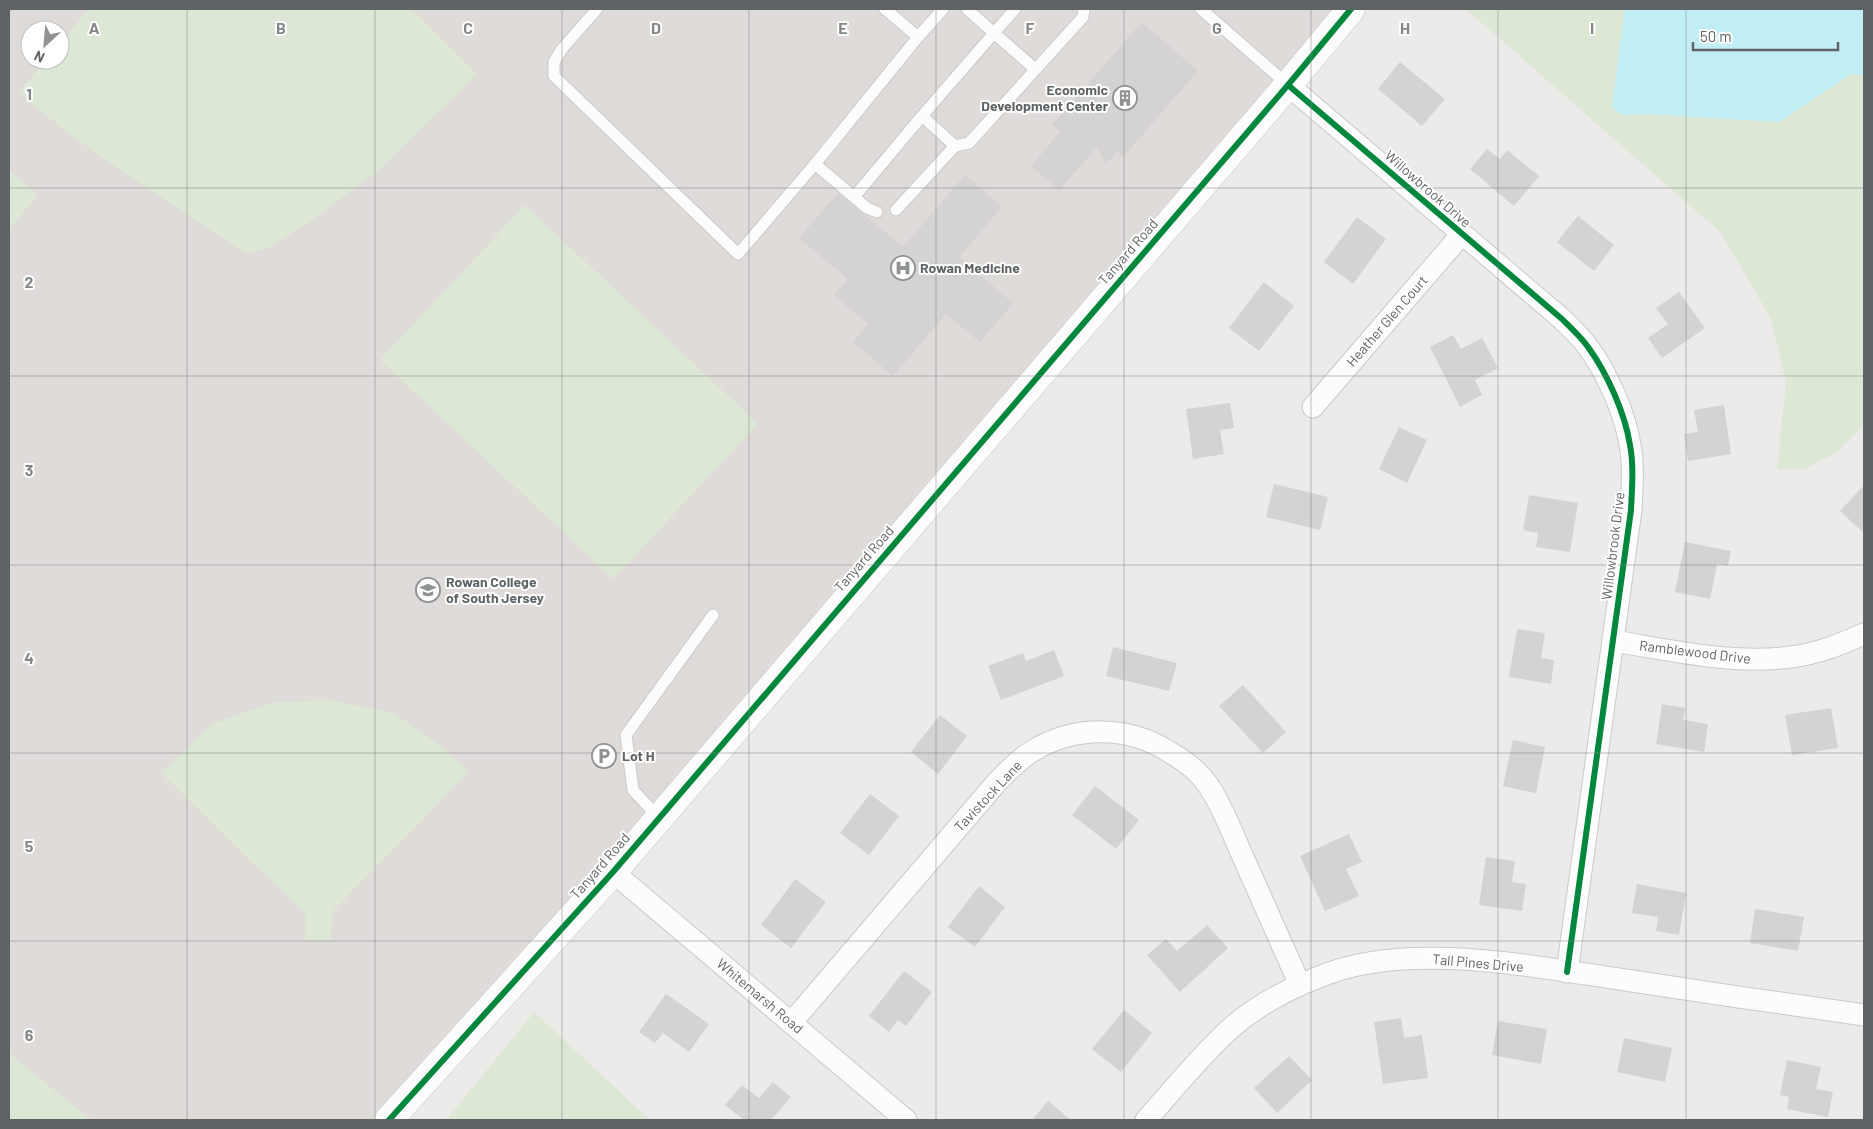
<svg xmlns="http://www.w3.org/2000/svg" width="1873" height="1129" viewBox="0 0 1873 1129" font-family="Barlow,sans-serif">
	<rect width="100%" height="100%" fill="#edebe9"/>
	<path fill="#dfdbd9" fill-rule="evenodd" d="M9 9H1350L389 1120H9ZM30 30H60V60H30Z"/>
	<g fill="#dce8d5">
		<path d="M89 9H411L477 74 377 172 309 222 268 248 246 253C169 201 88 154 19 92L46 60H60V43Z"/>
		<polygon points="1466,9 1864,9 1864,426 1837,452 1805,469 1777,469 1786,382 1770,317 1720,232"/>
		<polygon points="9,170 38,194 9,230"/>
		<polygon points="525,205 758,424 613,579 380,360"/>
		<polygon points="328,700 393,713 437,743 469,772 333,911 330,940 305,940 305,914 161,773 210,725 271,703"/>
		<polygon points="534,1012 650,1120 446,1120"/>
		<polygon points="9,1053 91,1120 9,1120"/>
	</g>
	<polygon fill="#c0eef4" points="1625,9 1864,9 1864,75 1851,74 1779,122 1644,114 1623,115 1612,107"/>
	<g fill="#d4d2d2">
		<polygon points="1142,22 1198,71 1123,157 1117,151 1106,164 1097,147 1059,190 1031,166 1060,132 1052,125"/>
		<polygon points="1400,62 1445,99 1422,126 1378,89"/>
		<polygon points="1487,149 1500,159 1507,150 1539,176 1514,206 1470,169"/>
		<polygon points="965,175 1002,207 959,257 1013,303 980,342 946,314 893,376 853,342 868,324 834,295 848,279 799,238 838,193 903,247"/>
		<polygon points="1578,216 1614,245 1594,271 1557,242"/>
		<polygon points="1357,217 1386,239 1353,284 1324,262"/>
		<polygon points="1264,282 1294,306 1259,351 1229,328"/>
		<polygon points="1679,292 1705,328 1662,358 1648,338 1668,324 1656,308"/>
		<polygon points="1453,335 1461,349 1482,338 1498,368 1475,380 1482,395 1460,407 1430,347"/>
		<polygon points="1230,403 1234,428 1220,430 1224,454 1193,459 1186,409"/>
		<polygon points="1724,405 1731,454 1688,461 1684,434 1698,432 1694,410"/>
		<polygon points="1399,427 1427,440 1407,483 1379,469"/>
		<polygon points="1274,484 1328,497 1320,530 1266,517"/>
		<polygon points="1864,485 1864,533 1840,511"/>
		<polygon points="1529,495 1578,503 1570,552 1536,547 1538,533 1523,530"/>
		<polygon points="1685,542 1731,551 1728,566 1717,564 1710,599 1675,592"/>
		<polygon points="1517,629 1545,633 1541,658 1554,660 1551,684 1509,677"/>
		<polygon points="1113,647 1177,663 1169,691 1106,676"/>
		<polygon points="1054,650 1064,676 1001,700 988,666 1023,653 1026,661"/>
		<polygon points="1243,685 1286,732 1263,753 1219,706"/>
		<polygon points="1662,704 1685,708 1683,720 1708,724 1704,752 1656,744"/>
		<polygon points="1831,708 1838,748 1792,755 1785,715"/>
		<polygon points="940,715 967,736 938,774 911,752"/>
		<polygon points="1513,740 1545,747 1536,793 1503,786"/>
		<polygon points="1095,786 1139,820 1116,849 1072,815"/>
		<polygon points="870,794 899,816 869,855 840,833"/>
		<polygon points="1349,834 1362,862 1346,869 1359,896 1325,911 1300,856"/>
		<polygon points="1486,857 1515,861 1512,882 1526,884 1522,911 1479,905"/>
		<polygon points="795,879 826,902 791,948 761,925"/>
		<polygon points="1637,884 1686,893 1679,935 1656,931 1658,917 1632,913"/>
		<polygon points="979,886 1005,907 975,947 948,927"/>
		<polygon points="1755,909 1804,917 1798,951 1750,943"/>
		<polygon points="1207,925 1228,948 1180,992 1147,955 1166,939 1177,951"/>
		<polygon points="904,971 932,992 906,1026 898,1020 889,1032 869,1016"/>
		<polygon points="666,994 709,1024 689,1052 663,1033 655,1043 639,1032"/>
		<polygon points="1124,1010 1152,1033 1121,1072 1092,1049"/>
		<polygon points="1401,1018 1404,1038 1422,1035 1428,1078 1383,1084 1374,1022"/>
		<polygon points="1498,1021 1547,1029 1541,1064 1492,1055"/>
		<polygon points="1624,1038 1672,1048 1665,1082 1617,1072"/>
		<polygon points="1289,1056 1312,1080 1277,1113 1254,1088"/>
		<polygon points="1787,1060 1821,1067 1816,1089 1833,1092 1828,1117 1787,1109 1789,1097 1780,1095"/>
		<polygon points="773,1082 791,1097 771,1120 744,1120 725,1105 742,1085 759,1098"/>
		<polygon points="1048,1101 1071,1120 1032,1120"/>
	</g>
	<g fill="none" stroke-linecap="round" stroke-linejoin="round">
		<defs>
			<g id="service">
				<polyline points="597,9 562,49 554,62 554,76 738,254 815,164 854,197 922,116 955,146 969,143 1083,17 1084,9"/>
				<polyline points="885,9 918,37 943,9"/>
				<polyline points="967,9 994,33 1015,9"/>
				<polyline points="1201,9 1288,85"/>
				<polyline points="922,116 994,33 1035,69"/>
				<polyline points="815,164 918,37"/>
				<polyline points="854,197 867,208 877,212"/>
				<polyline points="896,210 955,146"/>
				<polyline points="659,818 633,790 626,735 713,615"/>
			</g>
			<g id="minor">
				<path d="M1288 85 1562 319C1571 328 1581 337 1588 347 1607 373 1625 413 1630 445 1634 466 1632 488 1631 510L1567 972"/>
				<polyline points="1313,407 1461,235"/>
				<path d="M1613 641C1671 650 1732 665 1791 657 1817 654 1841 644 1864 634"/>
				<polyline points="613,872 906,1120"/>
				<path d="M792 1022 997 782C1008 771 1018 760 1031 752 1074 725 1129 725 1171 753 1185 761 1199 772 1208 785 1223 807 1232 833 1243 857 1262 900 1281 943 1300 985"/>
				<path d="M1146 1120C1174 1089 1200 1056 1231 1028 1256 1006 1288 989 1319 977 1407 939 1539 968 1632 981 1709 993 1787 1004 1864 1015"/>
			</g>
			<polyline id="tertiary" points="389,1120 613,872 1288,85 1351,9"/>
		</defs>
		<use href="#service" stroke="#cac9c9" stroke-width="13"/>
		<use href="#minor" stroke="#cac9c9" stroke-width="23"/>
		<use href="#tertiary" stroke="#cac9c9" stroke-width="29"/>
		<use href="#service" stroke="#fcfcfc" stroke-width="11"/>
		<use href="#minor" stroke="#fcfcfc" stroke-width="21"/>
		<use href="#tertiary" stroke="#fcfcfc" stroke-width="28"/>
		<defs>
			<g id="cycleway">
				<path d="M1288 85 1562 319C1571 328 1581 337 1588 347 1607 373 1625 413 1630 445 1634 466 1632 488 1631 510L1567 972"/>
				<polyline points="389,1120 613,872 1288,85 1351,9"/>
			</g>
		</defs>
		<use href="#cycleway" stroke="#fff" stroke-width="9"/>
		<use href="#cycleway" stroke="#00873e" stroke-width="6"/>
	</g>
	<path fill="none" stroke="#848788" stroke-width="1" stroke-opacity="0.55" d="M187 9V1120M375 9V1120M562 9V1120M749 9V1120M936 9V1120M1124 9V1120M1311 9V1120M1498 9V1120M1686 9V1120M9 188H1864M9 376H1864M9 565H1864M9 753H1864M9 941H1864"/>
	<defs>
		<symbol id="building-ring" viewBox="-11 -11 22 22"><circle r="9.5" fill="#fff" stroke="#909394" stroke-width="1.5"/><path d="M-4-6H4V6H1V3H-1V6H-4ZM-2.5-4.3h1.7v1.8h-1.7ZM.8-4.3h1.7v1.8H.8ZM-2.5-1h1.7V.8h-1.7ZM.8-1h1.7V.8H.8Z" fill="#909394"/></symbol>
		<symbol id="hospital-ring" viewBox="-11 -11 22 22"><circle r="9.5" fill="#fff" stroke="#909394" stroke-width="1.5"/><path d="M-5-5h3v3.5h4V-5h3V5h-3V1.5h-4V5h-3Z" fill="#909394"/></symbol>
		<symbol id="university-ring" viewBox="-11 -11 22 22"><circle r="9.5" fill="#fff" stroke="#909394" stroke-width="1.5"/><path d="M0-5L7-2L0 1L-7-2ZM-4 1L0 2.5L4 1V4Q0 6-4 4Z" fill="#909394"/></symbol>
		<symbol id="parking-ring" viewBox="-11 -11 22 22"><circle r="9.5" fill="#fff" stroke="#909394" stroke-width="1.5"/><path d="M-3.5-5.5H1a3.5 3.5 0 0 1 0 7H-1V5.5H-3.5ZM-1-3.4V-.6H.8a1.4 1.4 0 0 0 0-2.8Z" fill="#909394"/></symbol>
	</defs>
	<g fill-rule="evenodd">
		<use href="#building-ring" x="1111" y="84" width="28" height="28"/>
		<use href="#hospital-ring" x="889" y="254" width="28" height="28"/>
		<use href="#university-ring" x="414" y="576" width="28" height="28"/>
		<use href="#parking-ring" x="590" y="742" width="28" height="28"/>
	</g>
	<g text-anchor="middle" stroke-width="4" stroke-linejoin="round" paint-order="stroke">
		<g font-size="14" font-weight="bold" fill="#5e6466" stroke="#fff" text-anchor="start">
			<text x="1108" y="95" text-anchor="end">Economic<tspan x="1108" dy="16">Development Center</tspan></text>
			<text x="920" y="273">Rowan Medicine</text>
			<text x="446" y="587">Rowan College<tspan x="446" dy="16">of South Jersey</tspan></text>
			<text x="622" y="761">Lot H</text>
		</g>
		<g font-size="14" fill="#5e6466" stroke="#fff">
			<text transform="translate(1428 189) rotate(41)" y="5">Willowbrook Drive</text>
			<text transform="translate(1128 252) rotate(-49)" y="5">Tanyard Road</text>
			<text transform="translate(1387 321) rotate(-49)" y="5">Heather Glen Court</text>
			<text transform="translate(1613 546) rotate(-83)" y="5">Willowbrook Drive</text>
			<text transform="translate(864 559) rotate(-49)" y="5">Tanyard Road</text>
			<text transform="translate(1695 652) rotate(7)" y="5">Ramblewood Drive</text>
			<text transform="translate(988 796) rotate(-47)" y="5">Tavistock Lane</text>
			<text transform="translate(600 866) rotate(-49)" y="5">Tanyard Road</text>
			<text transform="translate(1478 963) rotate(5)" y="5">Tall Pines Drive</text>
			<text transform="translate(760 996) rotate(40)" y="5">Whitemarsh Road</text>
		</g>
	</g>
	<g font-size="16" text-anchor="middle" font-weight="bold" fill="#848788" stroke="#fff" stroke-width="4" stroke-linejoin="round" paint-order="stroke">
		<text x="94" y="34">A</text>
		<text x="281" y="34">B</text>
		<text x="468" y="34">C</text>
		<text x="656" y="34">D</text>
		<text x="843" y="34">E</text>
		<text x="1030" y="34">F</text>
		<text x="1217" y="34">G</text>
		<text x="1405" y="34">H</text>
		<text x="1592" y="34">I</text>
		<text x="29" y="100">1</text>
		<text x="29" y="288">2</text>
		<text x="29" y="476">3</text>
		<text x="29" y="664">4</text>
		<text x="29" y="852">5</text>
		<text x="29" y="1041">6</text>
	</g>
	<rect width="1873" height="1129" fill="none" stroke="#5e6466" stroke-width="20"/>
	<g transform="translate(45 45) rotate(206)"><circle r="24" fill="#ffffff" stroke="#bfc1c2"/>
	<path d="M0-4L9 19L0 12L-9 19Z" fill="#909394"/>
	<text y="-8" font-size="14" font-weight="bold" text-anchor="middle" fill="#5e6466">N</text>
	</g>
	<path d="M1693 42v8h145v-8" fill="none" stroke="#5e6466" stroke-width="2.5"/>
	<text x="1700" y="42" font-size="15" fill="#5e6466" stroke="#ffffff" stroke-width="4" paint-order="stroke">50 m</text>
</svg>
